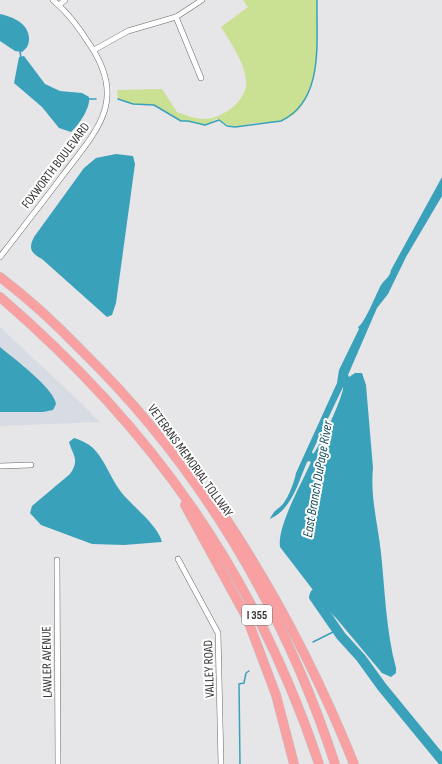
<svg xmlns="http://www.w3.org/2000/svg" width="442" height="764" viewBox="0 0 442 764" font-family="'Sofia Sans Condensed',sans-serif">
	<rect width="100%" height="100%" fill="#e6e6e8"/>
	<polygon fill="#d7dbe3" points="0,327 83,405 100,422 0,426"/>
	<path fill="#cae092" d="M243 0H317C317 33 323 110 281 121 274 123 265 122 257 123 249 123 241 127 233 126 226 126 222 120 216 119L205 125 188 121H181L154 105 133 104 118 99 117 90 162 89 177 112C185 115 196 119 204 119 223 119 249 100 246 79 243 60 231 43 221 27L248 7Z"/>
	<g fill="#3aa1bb" fill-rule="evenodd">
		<path d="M0 14C13 17 28 23 29 38 29 45 27 48 22 52L15 51 0 41Z"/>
		<path d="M24 56 45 84 60 91 82 93 89 97C91 107 79 125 71 132L59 128 42 107 14 83 19 57Z"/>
		<path d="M116 154 133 156 135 164 116 303 112 315 107 317 42 259C31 253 28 249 34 237L84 168 96 158Z"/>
		<path d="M442 177V196L406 257 388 294 377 308 348 375 349 377 355 373H362L366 385 373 468C370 496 378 525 381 553 385 591 386 631 396 668V673L391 677 382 673 336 618 328 610 314 604 315 596 313 590 280 547C277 526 302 483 311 462L309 461 307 462C298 483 292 509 270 519 274 510 277 510 283 504 289 496 294 483 296 473L337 383 339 370 359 329 358 327C365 323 376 294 381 285 385 279 390 277 391 270ZM343 387C345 393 319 449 313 454L312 452Z"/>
		<path d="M0 347C13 358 54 388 56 404L53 410 43 412H0Z"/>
		<path d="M74 438C81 440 87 443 93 448 106 461 110 478 121 492 132 506 158 525 162 542L124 545 92 544 41 525 30 513 32 506 70 474C80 459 73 456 69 442Z"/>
	</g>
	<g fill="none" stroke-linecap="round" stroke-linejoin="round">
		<g stroke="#3aa1bb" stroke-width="1.5">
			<polyline points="20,52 21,57"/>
			<polyline points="89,99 96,99"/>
			<path d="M118 99 133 104 154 105 181 121H188L205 125 219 120 227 126 235 127 281 121C325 100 316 41 317 0"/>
			<polyline points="313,642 337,630"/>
			<polyline points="240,764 239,684 244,683 246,673 249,671"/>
		</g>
		<polyline stroke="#3aa1bb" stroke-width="10" points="315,594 314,597 341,636 361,658 382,687 442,760"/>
		<defs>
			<g id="street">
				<polyline points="59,5 65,0"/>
				<polyline points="176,17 201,78"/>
				<polyline points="94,50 128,31 176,17 202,0"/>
				<path d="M0 257C21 230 42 203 63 175 99 128 128 99 88 42 78 26 67 12 53 0"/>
				<polyline points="0,466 31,465"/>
				<polyline points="178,559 218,633 221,764"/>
				<polyline points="57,560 58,764"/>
			</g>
			<g id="highway">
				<path d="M0 277C29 299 56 324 81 350 199 465 284 608 335 764"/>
				<path d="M0 297C152 428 255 573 319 764"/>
				<polyline points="185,505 247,618 276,695 294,764"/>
				<path d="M223 514C275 592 319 677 354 764"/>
			</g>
		</defs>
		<use href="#street" stroke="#676869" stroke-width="6"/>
		<use href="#highway" stroke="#c2c2c2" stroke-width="10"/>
		<use href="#street" stroke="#fff" stroke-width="5"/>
		<use href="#highway" stroke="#f9a0a3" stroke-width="9"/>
	</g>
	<g text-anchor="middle" stroke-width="4" stroke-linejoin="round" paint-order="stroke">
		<rect fill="#fff" stroke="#727272" stroke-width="1" x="242" y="605" width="30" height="20" rx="3"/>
		<g font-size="12" font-weight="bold" fill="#353535">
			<text x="257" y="619">I 355</text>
		</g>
		<g font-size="13" fill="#353535" stroke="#fff">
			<text transform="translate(55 165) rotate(-53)" y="5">FOXWORTH BOULEVARD</text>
			<text transform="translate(191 460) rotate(54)" y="5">VETERANS MEMORIAL TOLLWAY</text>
			<text transform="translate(46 662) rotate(-91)" y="5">LAWLER AVENUE</text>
			<text transform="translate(208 669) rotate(-92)" y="5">VALLEY ROAD</text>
		</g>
		<g font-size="14" font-style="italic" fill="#18515f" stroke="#fff">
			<text transform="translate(317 479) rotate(-80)" y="5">East Branch DuPage River</text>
		</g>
	</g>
</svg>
